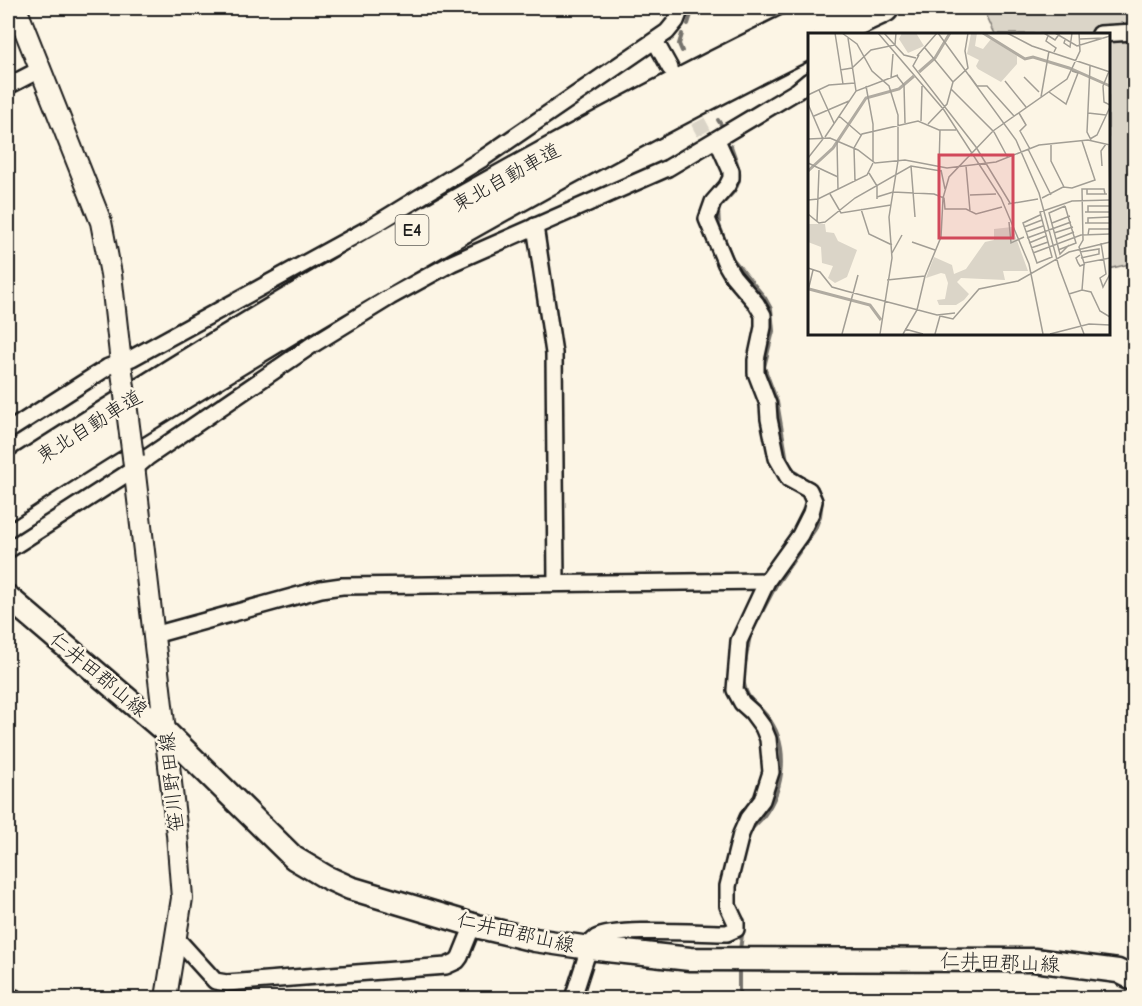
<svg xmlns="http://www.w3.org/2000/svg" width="1142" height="1006" viewBox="0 0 1142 1006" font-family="'Comic Neue','Klee One',sans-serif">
	<rect width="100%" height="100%" fill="#fcf5e5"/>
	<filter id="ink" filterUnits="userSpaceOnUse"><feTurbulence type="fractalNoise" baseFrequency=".0167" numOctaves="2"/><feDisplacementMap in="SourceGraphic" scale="12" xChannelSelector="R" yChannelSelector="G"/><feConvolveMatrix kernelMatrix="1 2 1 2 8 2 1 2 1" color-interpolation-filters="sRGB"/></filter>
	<g filter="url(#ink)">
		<polygon fill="#dbd5c8" stroke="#7c7872" stroke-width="1.5" points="1003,8 1134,8 1134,263 1108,269 1108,34 995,34 986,14"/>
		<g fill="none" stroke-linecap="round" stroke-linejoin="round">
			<g stroke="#75726c" stroke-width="4">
				<polyline points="688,24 693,8"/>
				<polyline points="682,34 679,44 682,51"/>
				<polyline points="718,120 724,129"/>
				<path d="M731 146C736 162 745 176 734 191 729 198 723 202 718 209L719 225 732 258 765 298 771 309 773 331 764 367 777 402 787 461 796 473 817 488 822 501 820 516 815 529 776 585 750 635 745 663"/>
				<path d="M743 677C745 699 753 700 766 715 790 744 785 788 763 817 759 822 754 825 750 831"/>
				<polyline points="739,915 744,920 740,950"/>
				<polyline points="739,967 739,990 742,998"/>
			</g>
			<polyline stroke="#dad4c7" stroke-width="15" stroke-dasharray="15 8" stroke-linecap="butt" points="687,101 704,133"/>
			<defs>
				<g id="minor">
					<polyline points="1100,34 1134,32"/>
					<polyline points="655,41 670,68"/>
					<polyline points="8,86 41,69"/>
					<polyline points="535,226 554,353 556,583"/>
					<polyline points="8,431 108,367 132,358 371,227 482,159 667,32 676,21 681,8"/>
					<polyline points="8,550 134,469 148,457 312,345 390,297 452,263 668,168 797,91 809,81"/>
					<polyline points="154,635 321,589 342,586 767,581"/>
					<polyline points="177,939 215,981 227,983 446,966 457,961 460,957 473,925"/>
					<polyline points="8,998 15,998"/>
					<path d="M573 998 590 945C592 942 593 940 596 938 615 927 701 933 727 933L736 929V923L728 906V886L741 834 748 818 762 800 771 772 768 739 763 727 752 712 742 703 735 690 739 641 767 581 800 535 811 513 814 501 809 490 789 479 777 458 769 419 768 404 756 373V360L763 327V315L756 303 733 276 726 264 707 219 713 202 727 186 731 178V171L717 140"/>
				</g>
				<g id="tertiary">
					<polyline points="16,8 101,222 111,274 122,372"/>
					<polyline points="133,457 177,834 182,898 166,998"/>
				</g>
				<polyline id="secondary" points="8,597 166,732 294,858 326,877 350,888 480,927 535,940 589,948 690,959 1034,960 1118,971 1134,979"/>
				<g id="motorway">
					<polyline points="828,34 884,8"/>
					<path d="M8 477C273 307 546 144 831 8"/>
					<path d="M8 505C85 454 165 405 244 357 428 245 616 140 809 44"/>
				</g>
			</defs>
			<use href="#minor" stroke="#1c1c1c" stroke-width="20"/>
			<use href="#tertiary" stroke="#1c1c1c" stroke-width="24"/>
			<use href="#secondary" stroke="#1c1c1c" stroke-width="27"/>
			<use href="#motorway" stroke="#1c1c1c" stroke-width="33"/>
			<use href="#minor" stroke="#fcf5e5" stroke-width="15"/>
			<use href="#tertiary" stroke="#fcf5e5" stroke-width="20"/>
			<use href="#secondary" stroke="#fcf5e5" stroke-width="22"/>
			<use href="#motorway" stroke="#fcf5e5" stroke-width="28"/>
			<defs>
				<polyline id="tertiary-bridge" points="122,372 133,457"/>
			</defs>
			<use href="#tertiary-bridge" stroke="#1c1c1c" stroke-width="24" stroke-linecap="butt"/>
			<use href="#tertiary-bridge" stroke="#fcf5e5" stroke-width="20"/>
		</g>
	</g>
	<g text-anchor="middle" stroke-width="5" stroke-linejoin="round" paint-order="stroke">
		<rect fill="#fcf5e5" stroke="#5f5d58" stroke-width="1.5" x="395.5" y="215" width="33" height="30" rx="4.5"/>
		<g font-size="18" font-weight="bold" fill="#1c1c1c">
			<text x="412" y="236">E4</text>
		</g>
		<g font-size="20" fill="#1c1c1c" stroke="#fcf5e5">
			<text transform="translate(506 177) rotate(-29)" y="7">東北自動車道</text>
			<text transform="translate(89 426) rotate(-32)" y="7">東北自動車道</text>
			<text transform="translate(99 674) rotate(40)" y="7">仁井田郡山線</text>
			<text transform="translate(171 782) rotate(-96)" y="7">笹川野田線</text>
			<text transform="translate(516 932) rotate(13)" y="7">仁井田郡山線</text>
			<text transform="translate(1000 962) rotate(2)" y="7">仁井田郡山線</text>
		</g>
	</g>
	<g transform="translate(808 33)">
		<rect width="302" height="302" fill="#fcf5e5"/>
		<path d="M94 0H108L116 13 100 20 91 6ZM169 0 167 13 175 16 183 6 209 23V31L193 49 170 36 168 33 171 27 159 21 163 1ZM0 191H17L18 199 26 200 30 208 49 217 39 244 27 250 20 245 25 233 14 230 13 214 0 209ZM204 194 220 238H195L197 247 153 245 149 249 161 261 156 267 148 272H131L129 267 137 266 140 250 137 241 133 240 118 245 126 224 144 232 146 241 158 236 177 209 186 207V196Z" fill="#dbd5c8"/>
		<path fill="none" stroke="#b0aba1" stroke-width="3" d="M175 0 217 26 225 24 261 35 302 53M111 39 127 25 142 0M0 138 25 115 58 65 91 56 106 43M1 256 62 272 73 287"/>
		<path fill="none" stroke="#a29e95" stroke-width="1.5" d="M27 0 35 51M34 0 49 11 64 38 81 53 90 82V128L81 184 84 225 72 301M70 0 136 77 193 165 221 231 235 301M76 0 96 22 108 25M130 0 208 107 231 160 251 234 276 301M199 0 224 13 302 39M236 0 247 7 252 0M247 0 269 13 302 3M240 3 238 8 248 15 246 19M40 5 48 58M272 6 296 5M257 7 256 10 262 14 264 0M117 15 145 49M111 22 105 33 168 114 202 170M109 23 129 0M282 33 279 99 283 107M32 37 44 35 63 17 87 12 88 0M301 38 295 53 296 69 302 72M161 42 169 53H179L206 83M89 43 96 52 97 90M216 44 231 59M83 45 85 21M197 48 218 74M58 53 65 91V129M143 56 186 99 200 125M11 57 26 90M241 59 258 71 270 40 264 38M0 62 21 52 47 50M233 64 241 18M0 71 15 106 0 125M211 80 218 92 212 98 222 116M280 80 298 82M6 83 41 68M31 83 53 102M113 88 114 53M120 91 139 71 145 49 160 35 157 18 160 0M17 104 48 58 90 42M0 106 22 105 50 117 67 130 97 127 139 135 188 129 231 112 280 107 302 112M282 106 289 102 302 74M29 108 30 157M243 112V128L256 154M301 112 302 163M220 116 243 162M0 130 30 144M103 133 107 184M158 133 162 178M294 133 293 118 298 111M131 134 132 97M133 137 137 156M61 140 69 153V166M47 148 46 115 54 101 110 88 131 97H148M279 156V161H299M22 161 33 180 83 172M297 161 296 156H274L275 207 271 214 276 230 302 225M162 162 188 161M69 164 85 159 126 161 136 165 137 176H158L168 181 194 174M234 165 255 154 264 155 287 147 274 108M0 167 10 166 59 142 65 130M200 171 230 166M257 173 241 180 252 221 261 212M53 176 61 201 84 212M277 179H302M280 179V173H302M0 181 11 190 17 189 47 165 103 133 133 138M232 182 215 190 229 230 244 224 232 179 264 168 302 167M9 188 11 137M201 189 203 210 216 204M244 190 262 183M277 190H302M280 190V185L302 184M216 194 234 187M218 199 235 193M246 200 265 194M280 202 281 196H302M219 205 263 189M248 206 266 199M104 209 127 217M221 210 238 203M293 210 298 241 292 245 295 254 302 241M223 215 240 209M250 217 268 210 257 173M272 219 291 216V221L273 225M84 220 94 202M225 220 273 202 302 201M272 222 268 225 270 230 272 233 277 231M0 235 12 239 24 254 38 258 129 282 147 280M79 247 117 243M274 257 276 232M0 258 5 237M261 261 274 257 283 259 292 278 302 284M97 296 115 301M34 301 50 242M95 301 109 277 117 243 133 204 135 165 141 144 185 98 259 46 272 18 271 0M127 301 132 283 145 286 171 256 210 248 261 219 302 209M242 301 281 291 302 292"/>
		<path fill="#d1495b" fill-opacity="0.15" stroke="#d1495b" stroke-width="3" d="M131 122H205V205H131Z"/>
		<rect width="302" height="302" fill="none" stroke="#1c1c1c" stroke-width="3"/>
	</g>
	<rect width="1142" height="1006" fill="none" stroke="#fcf5e5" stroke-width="30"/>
	<rect x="15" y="15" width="1112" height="976" fill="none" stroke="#1c1c1c" stroke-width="2" filter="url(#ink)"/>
</svg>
